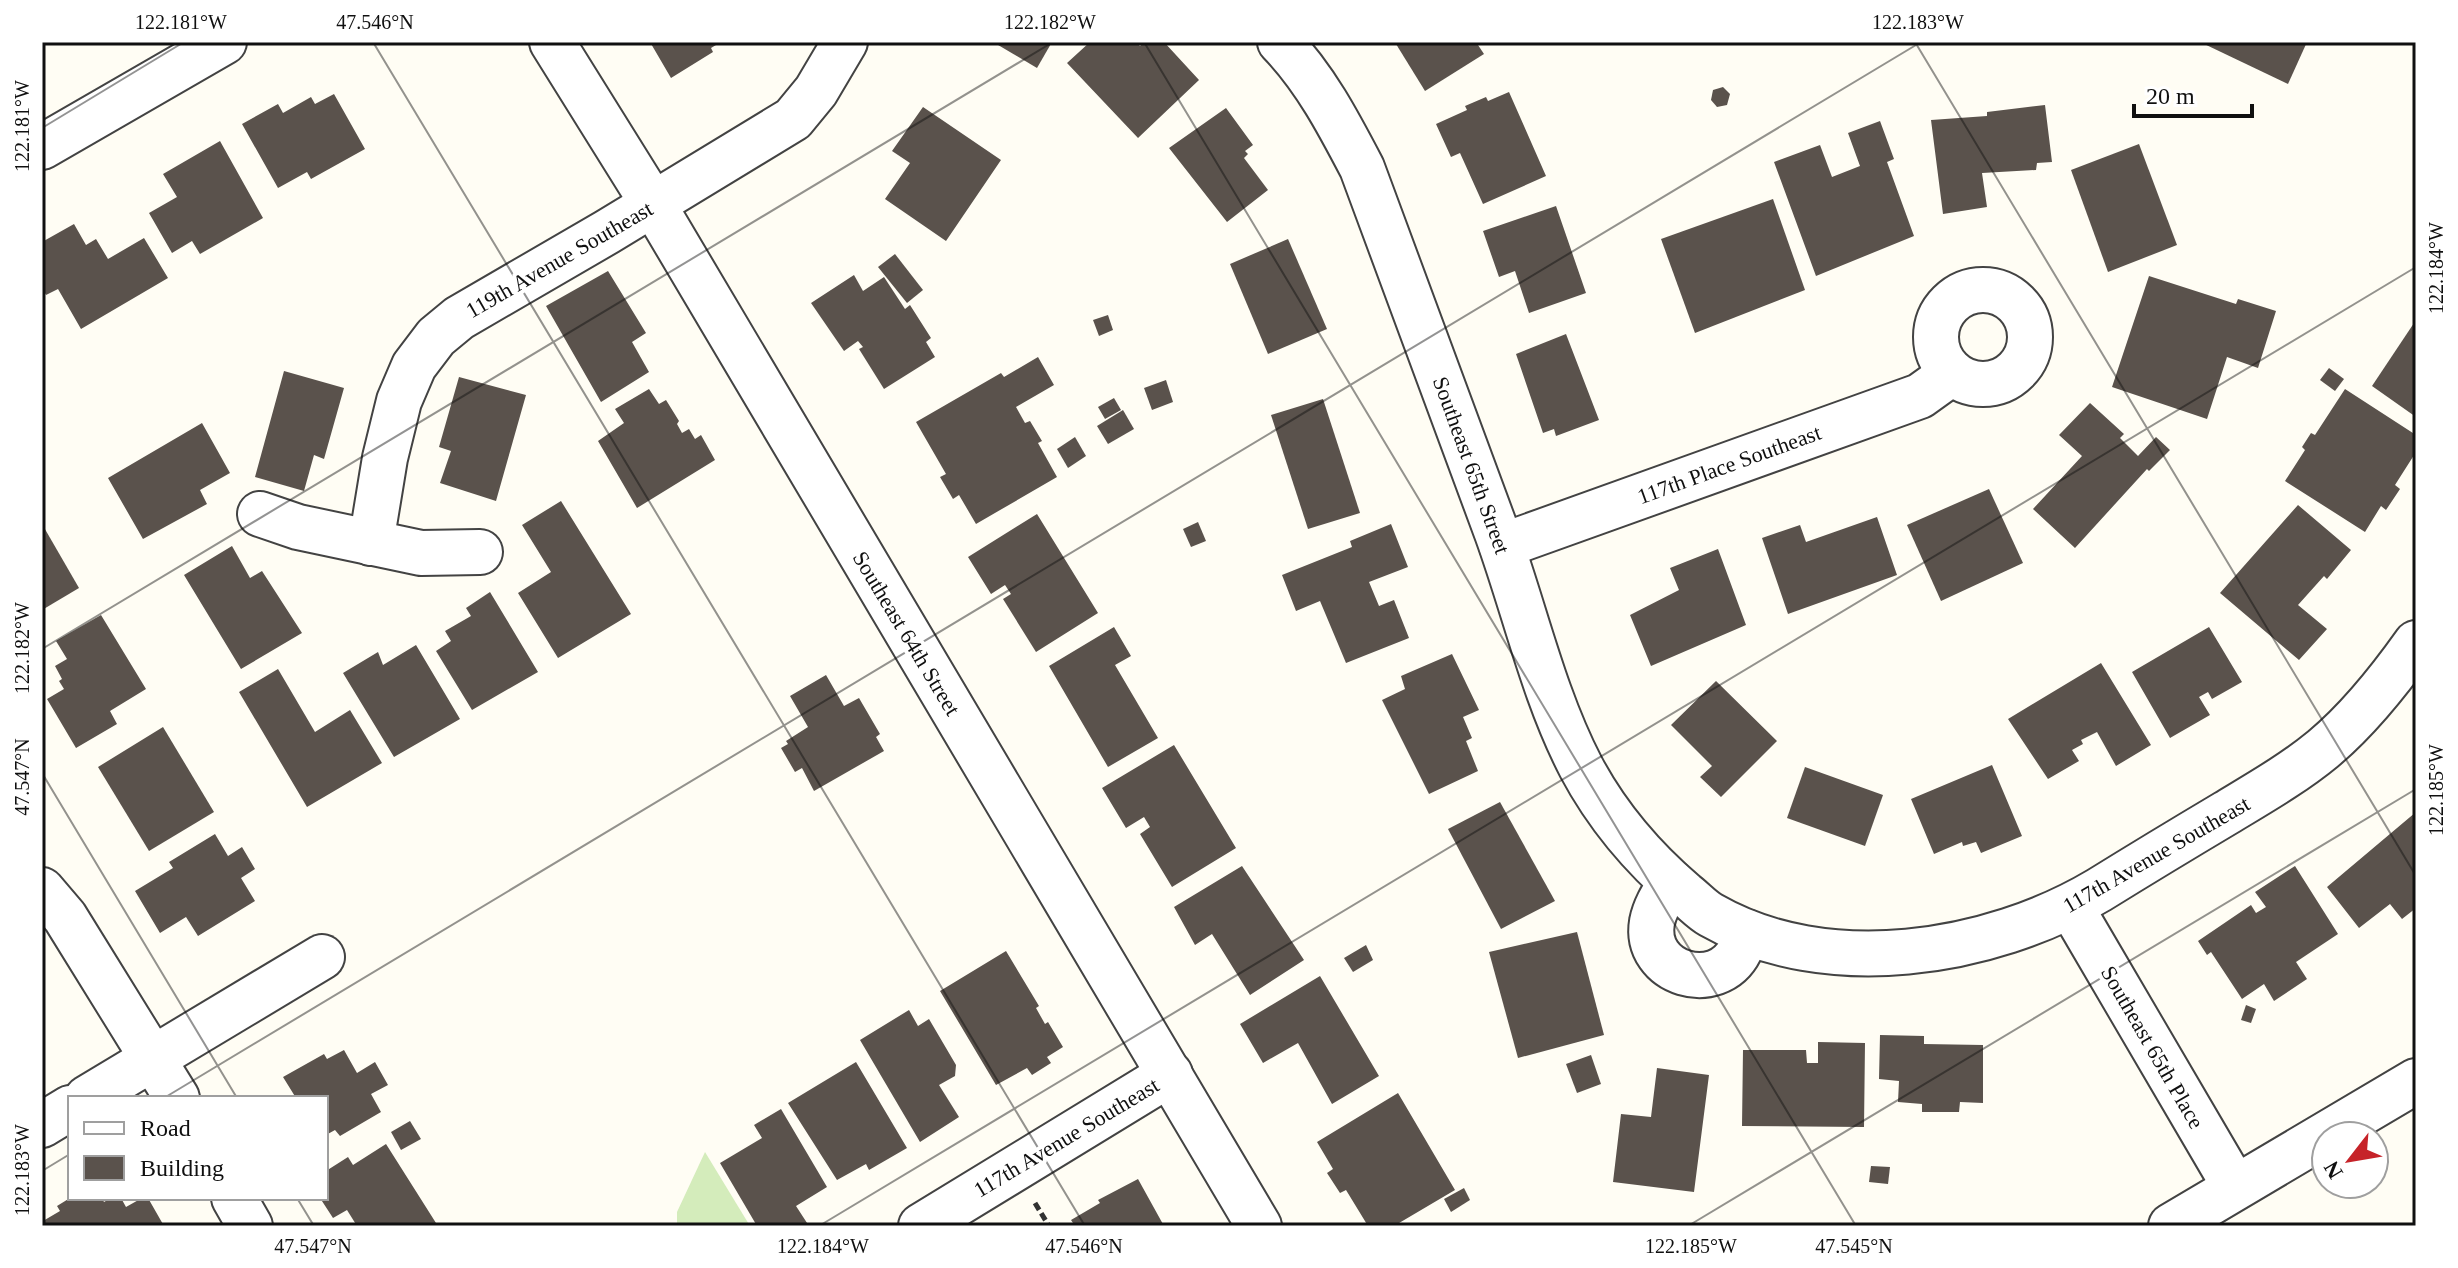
<svg xmlns="http://www.w3.org/2000/svg" width="2458" height="1268" viewBox="0 0 2458 1268" font-family="Georgia,serif">
	<rect width="100%" height="100%" fill="#fffdf4"/>
	<polygon fill="#d4ecbb" points="705,1152 750,1226 677,1226 677,1212"/>
	<g fill="#5a524c">
		<polygon points="650,42 721,42 711,48 713,52 671,78"/>
		<polygon points="993,42 1052,42 1037,68"/>
		<polygon points="1090,42 1136,42 1140,46 1144,42 1164,42 1199,80 1138,138 1067,63"/>
		<polygon points="1399,42 1476,42 1484,54 1425,91 1396,44"/>
		<polygon points="2200,42 2307,42 2288,84"/>
		<polygon points="1723,87 1730,94 1727,105 1717,107 1711,100 1713,90"/>
		<polygon points="1509,92 1546,176 1483,204 1460,153 1451,157 1436,124 1467,110 1465,106 1486,97 1488,101"/>
		<polygon points="334,94 365,149 311,179 307,172 278,188 242,124 278,104 283,113 311,97 315,104"/>
		<polygon points="2045,105 2052,162 2037,163 2036,170 1982,173 1987,207 1943,214 1931,120 1987,116 1987,112"/>
		<polygon points="923,107 1001,160 946,241 885,199 910,163 892,151"/>
		<polygon points="1226,108 1253,145 1245,151 1248,154 1244,158 1268,190 1227,222 1169,148"/>
		<polygon points="1880,121 1894,159 1887,162 1914,236 1816,276 1774,162 1820,145 1832,177 1860,166 1848,133"/>
		<polygon points="220,141 263,218 200,254 192,241 172,253 149,213 177,197 163,174"/>
		<polygon points="2139,144 2177,245 2108,272 2071,170"/>
		<polygon points="1773,199 1805,290 1695,333 1661,239"/>
		<polygon points="1556,206 1586,293 1529,313 1515,271 1499,277 1483,231"/>
		<polygon points="74,224 86,245 96,239 108,259 144,238 168,278 81,329 58,289 46,295 42,288 42,242"/>
		<polygon points="1288,239 1327,329 1268,354 1230,264"/>
		<polygon points="895,254 923,290 907,303 878,267"/>
		<polygon points="608,271 646,333 632,342 649,372 601,402 546,306"/>
		<polygon points="854,275 863,291 884,277 905,309 910,305 931,338 926,342 935,357 884,389 859,349 863,347 858,341 844,351 811,303"/>
		<polygon points="2149,276 2236,304 2238,299 2276,311 2258,368 2227,357 2207,419 2112,387"/>
		<polygon points="1108,315 1113,330 1099,336 1093,320"/>
		<polygon points="2416,320 2416,417 2372,386"/>
		<polygon points="1566,334 1599,420 1556,436 1554,429 1543,433 1516,354"/>
		<polygon points="1038,357 1054,385 1016,407 1025,423 1030,421 1042,441 1038,443 1057,477 976,524 959,495 953,499 940,477 946,474 916,422 1001,373 1004,377"/>
		<polygon points="2329,368 2344,379 2335,391 2320,380"/>
		<polygon points="284,371 344,388 324,459 314,455 304,491 255,477"/>
		<polygon points="459,377 526,395 496,501 440,483 451,451 439,447"/>
		<polygon points="1166,380 1173,402 1152,410 1144,388"/>
		<polygon points="649,389 659,404 666,400 679,421 677,424 682,433 689,429 695,439 701,435 715,460 637,508 598,441 624,423 615,409"/>
		<polygon points="2345,389 2416,435 2416,452 2395,485 2400,489 2386,510 2381,506 2365,532 2285,481 2305,450 2302,447 2311,433 2315,435"/>
		<polygon points="1114,398 1121,410 1105,419 1098,407"/>
		<polygon points="1323,399 1360,513 1308,529 1271,415"/>
		<polygon points="2090,403 2124,434 2120,438 2138,456 2156,437 2170,450 2149,471 2147,469 2075,548 2033,509 2082,456 2059,435"/>
		<polygon points="1123,410 1134,429 1108,444 1097,426"/>
		<polygon points="202,423 230,473 200,490 207,504 143,539 108,478"/>
		<polygon points="1075,437 1086,456 1068,468 1057,449"/>
		<polygon points="1989,489 2023,563 1941,601 1907,525"/>
		<polygon points="561,501 631,614 558,658 518,593 551,572 522,525"/>
		<polygon points="2298,505 2351,550 2327,579 2324,576 2298,605 2327,629 2299,660 2220,593"/>
		<polygon points="1037,514 1098,613 1036,652 1003,599 1011,594 1005,585 991,594 968,557"/>
		<polygon points="1877,517 1897,575 1788,614 1762,538 1800,525 1806,542"/>
		<polygon points="1198,522 1206,541 1191,547 1183,529"/>
		<polygon points="42,524 79,588 42,610"/>
		<polygon points="1391,524 1408,567 1369,582 1379,606 1394,600 1409,638 1346,663 1320,601 1296,611 1282,575 1352,547 1350,541"/>
		<polygon points="232,546 250,578 262,571 302,633 241,669 184,575"/>
		<polygon points="1718,549 1746,625 1651,666 1630,615 1679,590 1670,568"/>
		<polygon points="490,592 538,672 472,710 436,651 451,641 445,631 471,616 466,608"/>
		<polygon points="101,615 146,689 110,711 117,724 76,748 47,699 64,689 59,681 62,679 55,666 67,659 56,641"/>
		<polygon points="1114,627 1131,656 1115,665 1158,738 1108,767 1049,666"/>
		<polygon points="2209,627 2242,682 2212,699 2208,692 2199,697 2210,715 2170,738 2132,672"/>
		<polygon points="416,645 460,719 394,757 343,673 378,652 383,665"/>
		<polygon points="1452,654 1479,710 1463,717 1472,738 1466,741 1478,771 1429,794 1382,700 1405,689 1401,676"/>
		<polygon points="2101,663 2151,745 2116,766 2097,732 2081,740 2083,744 2072,750 2079,761 2048,779 2008,719"/>
		<polygon points="278,669 315,732 350,710 382,763 307,807 239,692"/>
		<polygon points="826,675 844,706 859,698 880,734 876,737 884,751 814,791 802,768 795,772 781,748 788,744 786,741 808,727 790,696"/>
		<polygon points="1716,681 1777,741 1721,797 1700,777 1712,766 1671,725"/>
		<polygon points="163,727 214,812 149,851 98,767"/>
		<polygon points="1174,745 1236,848 1172,887 1140,834 1150,827 1144,817 1126,828 1102,788"/>
		<polygon points="1992,765 2022,836 1981,853 1976,842 1963,846 1962,842 1934,854 1911,799"/>
		<polygon points="1805,767 1883,795 1865,846 1787,818"/>
		<polygon points="1500,802 1555,901 1501,929 1448,829"/>
		<polygon points="2416,812 2416,908 2402,919 2390,904 2359,928 2327,887"/>
		<polygon points="215,834 228,856 242,847 255,869 241,878 255,901 198,936 186,917 160,933 135,891 173,868 169,862"/>
		<polygon points="1242,866 1304,960 1250,995 1212,934 1195,945 1174,907"/>
		<polygon points="2295,866 2338,934 2296,962 2307,979 2274,1001 2264,984 2242,999 2211,952 2207,955 2198,941 2251,905 2256,913 2266,907 2255,892"/>
		<polygon points="1577,932 1604,1035 1518,1058 1489,952"/>
		<polygon points="1366,945 1373,960 1353,972 1344,958"/>
		<polygon points="1006,951 1039,1006 1036,1008 1045,1024 1048,1022 1063,1047 1047,1057 1051,1063 1032,1075 1027,1068 996,1085 940,991"/>
		<polygon points="1320,976 1379,1076 1332,1104 1298,1043 1263,1063 1240,1024"/>
		<polygon points="2246,1005 2256,1009 2251,1023 2241,1020"/>
		<polygon points="909,1010 918,1026 929,1019 956,1065 955,1076 939,1085 959,1117 920,1142 860,1040"/>
		<polygon points="1880,1035 1924,1036 1924,1044 1983,1045 1983,1103 1960,1102 1959,1112 1922,1112 1922,1104 1898,1102 1899,1081 1879,1079"/>
		<polygon points="1818,1042 1865,1043 1864,1127 1742,1126 1743,1050 1806,1050 1807,1063 1818,1063"/>
		<polygon points="344,1050 357,1073 375,1062 388,1085 371,1094 381,1112 340,1136 335,1130 326,1135 326,1098 296,1098 283,1077 324,1054 327,1059"/>
		<polygon points="1591,1055 1601,1084 1577,1093 1566,1064"/>
		<polygon points="856,1062 907,1148 869,1170 866,1164 837,1180 788,1103"/>
		<polygon points="1657,1068 1709,1075 1694,1192 1613,1182 1621,1114 1651,1117"/>
		<polygon points="1398,1093 1455,1190 1394,1226 1368,1226 1346,1190 1340,1193 1327,1173 1333,1169 1317,1142"/>
		<polygon points="781,1109 827,1187 796,1206 809,1226 757,1226 720,1163 762,1138 754,1125"/>
		<polygon points="410,1121 421,1139 401,1150 391,1132"/>
		<polygon points="386,1144 436,1223 431,1226 357,1226 347,1210 333,1218 320,1198 326,1198 326,1171 348,1157 353,1165"/>
		<polygon points="1871,1166 1890,1167 1888,1184 1869,1182"/>
		<polygon points="1138,1179 1164,1226 1075,1226 1071,1220 1100,1203 1098,1200"/>
		<polygon points="1464,1188 1470,1200 1451,1212 1444,1199"/>
		<polygon points="70,1198 102,1198 104,1202 111,1198 121,1198 126,1207 142,1198 148,1198 164,1226 46,1226 43,1221 60,1211 57,1206"/>
	</g>
	<g fill="none" stroke-linecap="round" stroke-linejoin="round">
		<defs>
			<g id="minor">
				<polyline points="552,42 653,204 1259,1226"/>
				<path d="M1280 42C1315 78 1339 124 1362 168 1407 290 1452 412 1497 533 1525 610 1543 694 1581 767 1607 816 1644 859 1685 894 1694 901 1702 910 1711 915 1826 981 1990 955 2099 890 2141 864 2184 838 2226 813 2259 793 2294 773 2323 749 2359 719 2389 681 2416 643"/>
				<polyline points="42,147 224,42"/>
				<circle cx="1983" cy="337" r="47"/>
				<polyline points="260,514 298,527 421,553 480,552"/>
				<polyline points="371,543 385,458 399,401 414,366 436,337 459,318 607,232 793,119 816,91 845,42"/>
				<polyline points="1502,546 1920,396 1952,373"/>
				<path d="M1671 882C1663 895 1655 907 1652 922 1643 974 1717 996 1740 950 1743 944 1745 937 1746 932"/>
				<polyline points="42,890 65,917 177,1098"/>
				<polyline points="2071,907 2235,1187"/>
				<polyline points="87,1098 322,957"/>
				<polyline points="42,1125 70,1108"/>
				<polyline points="234,1198 250,1226"/>
				<polyline points="921,1226 1170,1074"/>
			</g>
			<polyline id="tertiary" points="2171,1226 2416,1081"/>
		</defs>
		<use href="#minor" stroke="#434343" stroke-width="48"/>
		<use href="#tertiary" stroke="#434343" stroke-width="48"/>
		<polyline stroke="#323232" stroke-width="5" stroke-dasharray="8 4" stroke-linecap="butt" points="1035,1203 1049,1226"/>
		<use href="#minor" stroke="#fff" stroke-width="44"/>
		<use href="#tertiary" stroke="#fff" stroke-width="44"/>
	</g>
	<path fill="none" stroke="#101010" stroke-width="2" stroke-opacity="0.45" d="M373 42 1085 1226M1144 42 1856 1226M1915 42 2416 876M42 128 184 42M42 649 1053 42M42 773 237 1098M164 1098 1921 42M42 1171 70 1154M297 1198 314 1226M819 1226 2416 267M1688 1226 2416 789"/>
	<g text-anchor="middle" stroke-width="8" stroke-linejoin="round" paint-order="stroke">
		<g font-size="22" fill="#101010" stroke="#fff">
			<text transform="translate(559 259) rotate(-30)" y="8">119th Avenue Southeast</text>
			<text transform="translate(1729 464) rotate(-20)" y="8">117th Place Southeast</text>
			<text transform="translate(1472 465) rotate(70)" y="8">Southeast 65th Street</text>
			<text transform="translate(907 633) rotate(59)" y="8">Southeast 64th Street</text>
			<text transform="translate(2156 854) rotate(-30)" y="8">117th Avenue Southeast</text>
			<text transform="translate(2153 1047) rotate(60)" y="8">Southeast 65th Place</text>
			<text transform="translate(1066 1137) rotate(-31)" y="8">117th Avenue Southeast</text>
		</g>
	</g>
	<rect width="2458" height="1268" fill="none" stroke="#ffffff" stroke-width="88"/>
	<rect x="68" y="1096" width="260" height="104" fill="#ffffff" stroke="#9f9f9f" stroke-width="2"/>
	<rect x="84" y="1122" width="40" height="12" fill="#ffffff" stroke="#9f9f9f" stroke-width="2"/>
	<text x="140" y="1136" font-size="24" fill="#101010">Road</text>
	<rect x="84" y="1156" width="40" height="24" fill="#5a524c" stroke="#9f9f9f" stroke-width="2"/>
	<text x="140" y="1176" font-size="24" fill="#101010">Building</text>
	<g transform="translate(2350 1160) rotate(239)"><circle r="38" fill="#ffffff" stroke="#9f9f9f" stroke-width="2"/>
	<path d="M0-6L14 30L0 20L-14 30Z" fill="#c62329"/>
	<text y="-12" font-size="22" font-weight="bold" text-anchor="middle" fill="#101010">N</text>
	</g>
	<path d="M2134 104v12h118v-12" fill="none" stroke="#101010" stroke-width="4"/>
	<text x="2146" y="104" font-size="24" fill="#101010" stroke="#ffffff" stroke-width="6" paint-order="stroke">20 m</text>
	<rect x="44" y="44" width="2370" height="1180" fill="none" stroke="#101010" stroke-width="3"/>
	<g font-size="20" text-anchor="middle" fill="#101010">
		<text x="181" y="29">122.181°W</text>
		<text x="375" y="29">47.546°N</text>
		<text x="1050" y="29">122.182°W</text>
		<text x="1918" y="29">122.183°W</text>
		<text transform="translate(22 126) rotate(-90)" y="7">122.181°W</text>
		<text transform="translate(2436 268) rotate(-90)" y="7">122.184°W</text>
		<text transform="translate(22 648) rotate(-90)" y="7">122.182°W</text>
		<text transform="translate(22 777) rotate(-90)" y="7">47.547°N</text>
		<text transform="translate(2436 790) rotate(-90)" y="7">122.185°W</text>
		<text transform="translate(22 1170) rotate(-90)" y="7">122.183°W</text>
		<text x="313" y="1253">47.547°N</text>
		<text x="823" y="1253">122.184°W</text>
		<text x="1084" y="1253">47.546°N</text>
		<text x="1691" y="1253">122.185°W</text>
		<text x="1854" y="1253">47.545°N</text>
	</g>
</svg>
